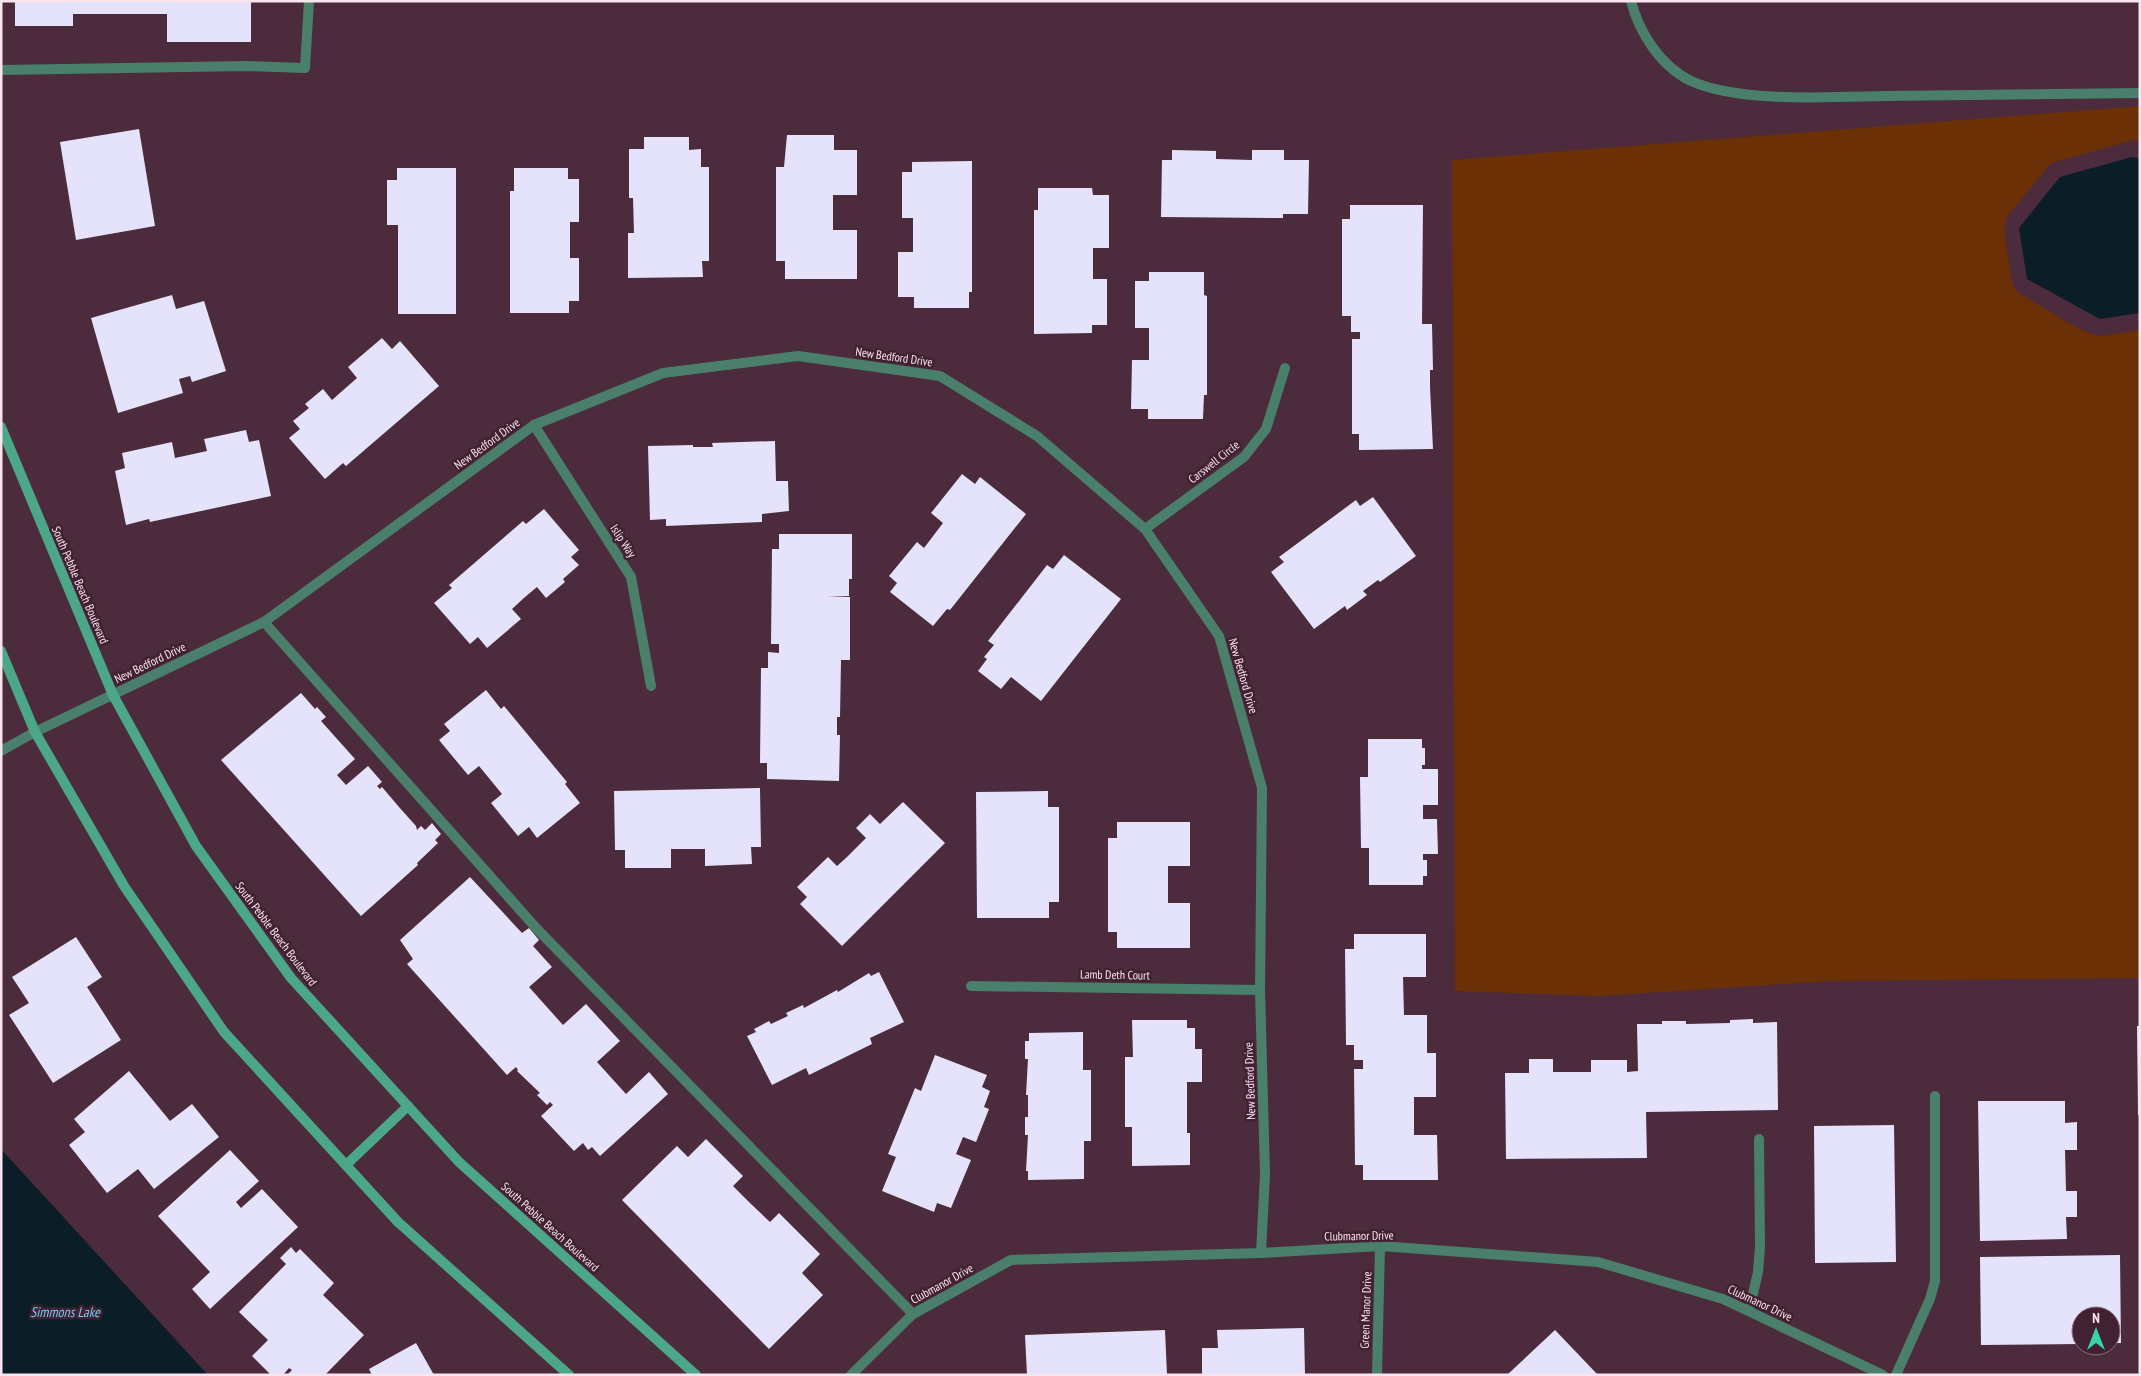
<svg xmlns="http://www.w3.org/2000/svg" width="2141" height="1376" viewBox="0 0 2141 1376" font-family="'PT Sans Narrow',sans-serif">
	<rect width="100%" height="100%" fill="#4c2b3c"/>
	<polygon fill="#6c3006" points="2140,106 2140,141 2134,140 2051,163 2007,217 2004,231 2012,282 2016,291 2065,321 2093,335 2102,336 2140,330 2140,978 1830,981 1599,996 1455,991 1452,160"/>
	<g fill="#0b1d26">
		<polygon points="2132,157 2140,158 2140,313 2100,319 2027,279 2019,228 2060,177"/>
		<polygon points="1,1149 208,1375 1,1375"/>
	</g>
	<g fill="#e4e3fb">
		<polygon points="15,1 251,1 251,42 167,42 167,14 73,14 73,26 15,26"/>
		<polygon points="139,129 155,226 76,240 60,142"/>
		<polygon points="787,135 834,135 834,150 857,150 857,195 833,195 833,230 857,230 857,279 785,279 785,261 776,261 776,167 784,167"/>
		<polygon points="644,137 689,137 689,150 701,149 701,167 709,167 709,261 702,261 703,277 628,278 628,233 634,233 633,198 629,198 629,149 644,149"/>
		<polygon points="1172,150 1216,151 1216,159 1252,160 1252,150 1284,150 1284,160 1309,160 1308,214 1283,214 1283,218 1161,217 1162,160 1172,160"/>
		<polygon points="972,161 972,292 969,292 969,308 914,308 914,297 898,297 898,252 913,252 913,218 902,218 902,172 912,172 912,162"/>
		<polygon points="397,168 456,168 456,314 398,314 398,225 387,225 387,180 397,180"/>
		<polygon points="514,168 568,168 568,179 579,179 579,222 570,222 570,258 579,258 579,301 569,301 569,313 510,313 510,191 514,191"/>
		<polygon points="1038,188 1092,188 1093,195 1109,195 1109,248 1093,248 1093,279 1107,279 1107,325 1092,325 1092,333 1034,334 1034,210 1038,210"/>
		<polygon points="1350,205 1423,205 1422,324 1432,324 1433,370 1430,370 1430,387 1433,449 1359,450 1359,434 1352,434 1352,339 1360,339 1360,332 1351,332 1351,316 1342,316 1342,219 1350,219"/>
		<polygon points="1149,272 1204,272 1204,295 1207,296 1207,395 1204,395 1203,419 1148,419 1148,409 1131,409 1132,360 1149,360 1149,328 1135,328 1135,281 1149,281"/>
		<polygon points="172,295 176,309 204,301 226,371 192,382 190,376 179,379 183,393 118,413 91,318"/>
		<polygon points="382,338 392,349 400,341 439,386 346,466 343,463 325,479 289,438 300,429 293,421 309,408 305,404 323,389 332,400 357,378 348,367"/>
		<polygon points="246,430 249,442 259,440 271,496 150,522 149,519 126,525 115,471 125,468 122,453 172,442 175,458 207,451 204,439"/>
		<polygon points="775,441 776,481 788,481 789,511 762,514 762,522 666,526 666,519 650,520 648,446 693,445 693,447 713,447 712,443"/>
		<polygon points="962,474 975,484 980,477 1026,514 950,610 947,609 933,626 890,592 897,583 889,576 917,542 924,548 943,523 931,513"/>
		<polygon points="1373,497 1416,556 1380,582 1378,580 1363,591 1367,595 1347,610 1345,606 1314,629 1271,572 1284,562 1279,557 1356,500 1360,506"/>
		<polygon points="544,509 579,550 571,557 579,565 563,579 565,582 546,598 537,587 525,597 512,609 521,619 487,648 478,637 470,644 434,603 452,588 449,585 523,521 526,524"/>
		<polygon points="779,534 852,534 852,579 849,579 849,596 827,596 850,597 850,660 841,660 840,717 837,717 837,735 840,735 839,781 767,779 767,763 760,763 761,668 768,668 768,652 779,653 779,644 771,644 772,549 779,549"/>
		<polygon points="1064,555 1121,599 1041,701 1011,677 1001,689 978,671 987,659 984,657 994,645 988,641 1047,565 1053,569"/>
		<polygon points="486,690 501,709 504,706 567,782 565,784 580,803 537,838 529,827 518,836 491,803 502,794 479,766 468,775 439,740 450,731 444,724"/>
		<polygon points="301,693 315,709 317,707 326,717 321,721 355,759 337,775 346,785 368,766 382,782 377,786 380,789 382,787 399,807 416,826 417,830 421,826 425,830 432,823 441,834 435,840 438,843 417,863 418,865 361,916 221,760"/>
		<polygon points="1368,739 1422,739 1422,748 1425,748 1425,765 1422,765 1422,769 1438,769 1438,805 1423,805 1423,819 1437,819 1438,854 1423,854 1423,860 1427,860 1427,876 1423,876 1423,885 1369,885 1369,848 1361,848 1360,777 1368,777"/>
		<polygon points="760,788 761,847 751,847 752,864 705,866 705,849 671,849 671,868 625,868 625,850 615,850 614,791"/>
		<polygon points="1048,791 1048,807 1059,807 1059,902 1049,902 1049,918 977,918 976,792"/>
		<polygon points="903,802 945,843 842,946 800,904 807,897 797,887 828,857 837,866 847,857 866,838 856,828 870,814 880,824"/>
		<polygon points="1117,822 1190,822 1190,866 1168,866 1168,903 1190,903 1190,948 1117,948 1117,932 1108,932 1108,838 1117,838"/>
		<polygon points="470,877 522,933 529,928 539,940 533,946 552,967 529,987 563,1025 586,1004 620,1041 597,1062 626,1094 649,1072 668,1094 600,1156 592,1147 588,1150 583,1143 574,1151 541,1116 553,1105 550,1102 547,1105 537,1095 540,1093 517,1071 518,1070 516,1067 507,1075 407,964 413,959 400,940"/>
		<polygon points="1354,934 1426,934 1426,977 1403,977 1404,1015 1427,1015 1427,1053 1436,1053 1436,1097 1414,1097 1414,1135 1437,1135 1438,1180 1363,1180 1363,1165 1355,1165 1354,1069 1363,1069 1363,1060 1354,1060 1354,1045 1346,1045 1345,949 1354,949"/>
		<polygon points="76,937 102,977 87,987 121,1040 53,1083 9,1015 29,1003 12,977"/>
		<polygon points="879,972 904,1022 870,1038 872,1044 809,1075 806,1068 772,1085 747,1036 756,1032 754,1029 769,1021 771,1024 788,1016 786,1013 803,1005 804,1008 837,990 838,992 869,973 871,976"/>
		<polygon points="1753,1019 1753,1023 1777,1022 1778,1110 1646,1112 1647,1158 1506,1159 1505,1073 1529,1073 1529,1059 1553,1059 1553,1072 1591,1072 1591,1060 1627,1060 1627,1072 1638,1071 1637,1024 1662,1024 1662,1021 1686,1021 1686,1024 1730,1023 1730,1020"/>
		<polygon points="1132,1020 1187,1020 1187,1028 1195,1028 1195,1049 1202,1049 1202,1082 1187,1082 1187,1133 1190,1133 1190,1165 1132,1166 1132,1127 1125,1127 1125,1057 1133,1057"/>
		<polygon points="2137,1026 2140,1026 2140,1115 2138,1115"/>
		<polygon points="1083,1032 1083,1070 1091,1070 1091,1141 1084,1141 1084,1179 1028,1180 1028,1171 1026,1171 1028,1135 1025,1135 1025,1117 1028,1117 1028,1095 1026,1095 1028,1059 1025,1059 1025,1041 1029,1041 1029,1033"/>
		<polygon points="935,1055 987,1075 982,1087 990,1091 984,1107 989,1109 976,1142 963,1137 956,1154 971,1160 951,1208 937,1203 934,1212 882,1191 896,1157 888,1154 915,1088 921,1091"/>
		<polygon points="129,1071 170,1121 192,1104 219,1137 154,1189 138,1169 107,1193 69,1145 85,1132 74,1119"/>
		<polygon points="1978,1101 2065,1101 2065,1123 2077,1122 2077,1150 2065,1150 2066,1191 2077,1191 2077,1217 2066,1217 2067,1239 1980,1241"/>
		<polygon points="1894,1125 1896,1262 1815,1263 1814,1126"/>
		<polygon points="706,1139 743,1176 733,1186 750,1203 770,1222 779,1213 820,1254 802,1273 823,1295 769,1349 622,1200 677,1146 688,1157"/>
		<polygon points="230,1150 259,1181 236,1202 241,1208 262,1189 298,1227 210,1309 192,1289 210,1272 158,1216"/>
		<polygon points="291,1247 296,1253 300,1249 334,1283 323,1295 364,1335 325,1375 287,1375 292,1370 289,1368 283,1375 271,1375 252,1356 268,1340 239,1312 286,1264 280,1258"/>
		<polygon points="2120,1255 2121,1343 2111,1343 2111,1316 2081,1316 2081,1344 1981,1345 1980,1257"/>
		<polygon points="1304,1328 1305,1375 1202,1375 1202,1348 1218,1348 1217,1330"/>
		<polygon points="1165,1330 1167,1375 1027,1375 1025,1335"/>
		<polygon points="1555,1330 1598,1375 1507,1375"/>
		<polygon points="416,1343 434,1375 372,1375 369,1369"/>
	</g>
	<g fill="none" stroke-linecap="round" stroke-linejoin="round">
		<g stroke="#497f6b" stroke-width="10">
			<path d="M1631 1C1639 32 1660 66 1691 81 1739 103 1832 97 1886 96 1970 95 2055 94 2140 93"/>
			<polyline points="1,70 248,66 305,68 309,1"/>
			<polyline points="264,622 537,929 913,1314"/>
		</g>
		<g stroke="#497f6b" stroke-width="10">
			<polyline points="534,425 631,577 651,686"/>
			<polyline points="1145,529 1244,457 1266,429 1285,368"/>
			<polyline points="1,751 35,732 264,622 534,425 663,373 798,356 940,376 1037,436 1145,529 1219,636 1262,788 1260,990 1265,1174 1261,1253"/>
			<polyline points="971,986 1260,990"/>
			<polyline points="1749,1311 1758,1272 1760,1247 1759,1139"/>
			<polyline points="851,1375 913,1314 1011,1260 1261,1253 1380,1246 1598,1262 1723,1299 1883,1375"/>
			<polyline points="1377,1375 1380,1246"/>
			<polyline points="1896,1375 1930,1299 1935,1281 1935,1096"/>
		</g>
		<g stroke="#4ca688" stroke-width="10">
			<polyline points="1,427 113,695 196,846 291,978 459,1162 696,1375"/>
			<polyline points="1,651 35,732 124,886 224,1032 398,1222 569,1375"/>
			<polyline points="346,1165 408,1106"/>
		</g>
	</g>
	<g text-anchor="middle" stroke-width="5" stroke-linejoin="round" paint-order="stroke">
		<g font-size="12" fill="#fae4ee" stroke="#412132">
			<text transform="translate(894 357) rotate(8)" y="4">New Bedford Drive</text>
			<text transform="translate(487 444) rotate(-36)" y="4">New Bedford Drive</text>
			<text transform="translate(1214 462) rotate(-38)" y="4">Carswell Circle</text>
			<text transform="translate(623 541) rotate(57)" y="4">Islip Way</text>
			<text transform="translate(80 585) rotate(67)" y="4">South Pebble Beach Boulevard</text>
			<text transform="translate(150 663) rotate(-26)" y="4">New Bedford Drive</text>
			<text transform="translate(1243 676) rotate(74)" y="4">New Bedford Drive</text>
			<text transform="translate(276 934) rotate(53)" y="4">South Pebble Beach Boulevard</text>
			<text transform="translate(1115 975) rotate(1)" y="4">Lamb Deth Court</text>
			<text transform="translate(1250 1081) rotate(-92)" y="4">New Bedford Drive</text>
			<text transform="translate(550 1227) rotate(42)" y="4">South Pebble Beach Boulevard</text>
			<text transform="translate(1359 1236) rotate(-1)" y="4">Clubmanor Drive</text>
			<text transform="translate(942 1284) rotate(-29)" y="4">Clubmanor Drive</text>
			<text transform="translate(1760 1303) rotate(25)" y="4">Clubmanor Drive</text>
			<text transform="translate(1366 1310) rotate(-88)" y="4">Green Manor Drive</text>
		</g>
		<g font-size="14" font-style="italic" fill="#6fcbf3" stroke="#412132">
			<text x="65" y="1317">Simmons Lake</text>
		</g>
	</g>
	<rect width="2141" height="1376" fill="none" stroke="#fae4ee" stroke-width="5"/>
	<g transform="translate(2096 1331)"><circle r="24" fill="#412132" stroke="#8b6f7d"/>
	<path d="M0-4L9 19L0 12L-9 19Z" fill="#36d4a6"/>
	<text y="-8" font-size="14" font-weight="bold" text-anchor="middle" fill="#fae4ee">N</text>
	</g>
</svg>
